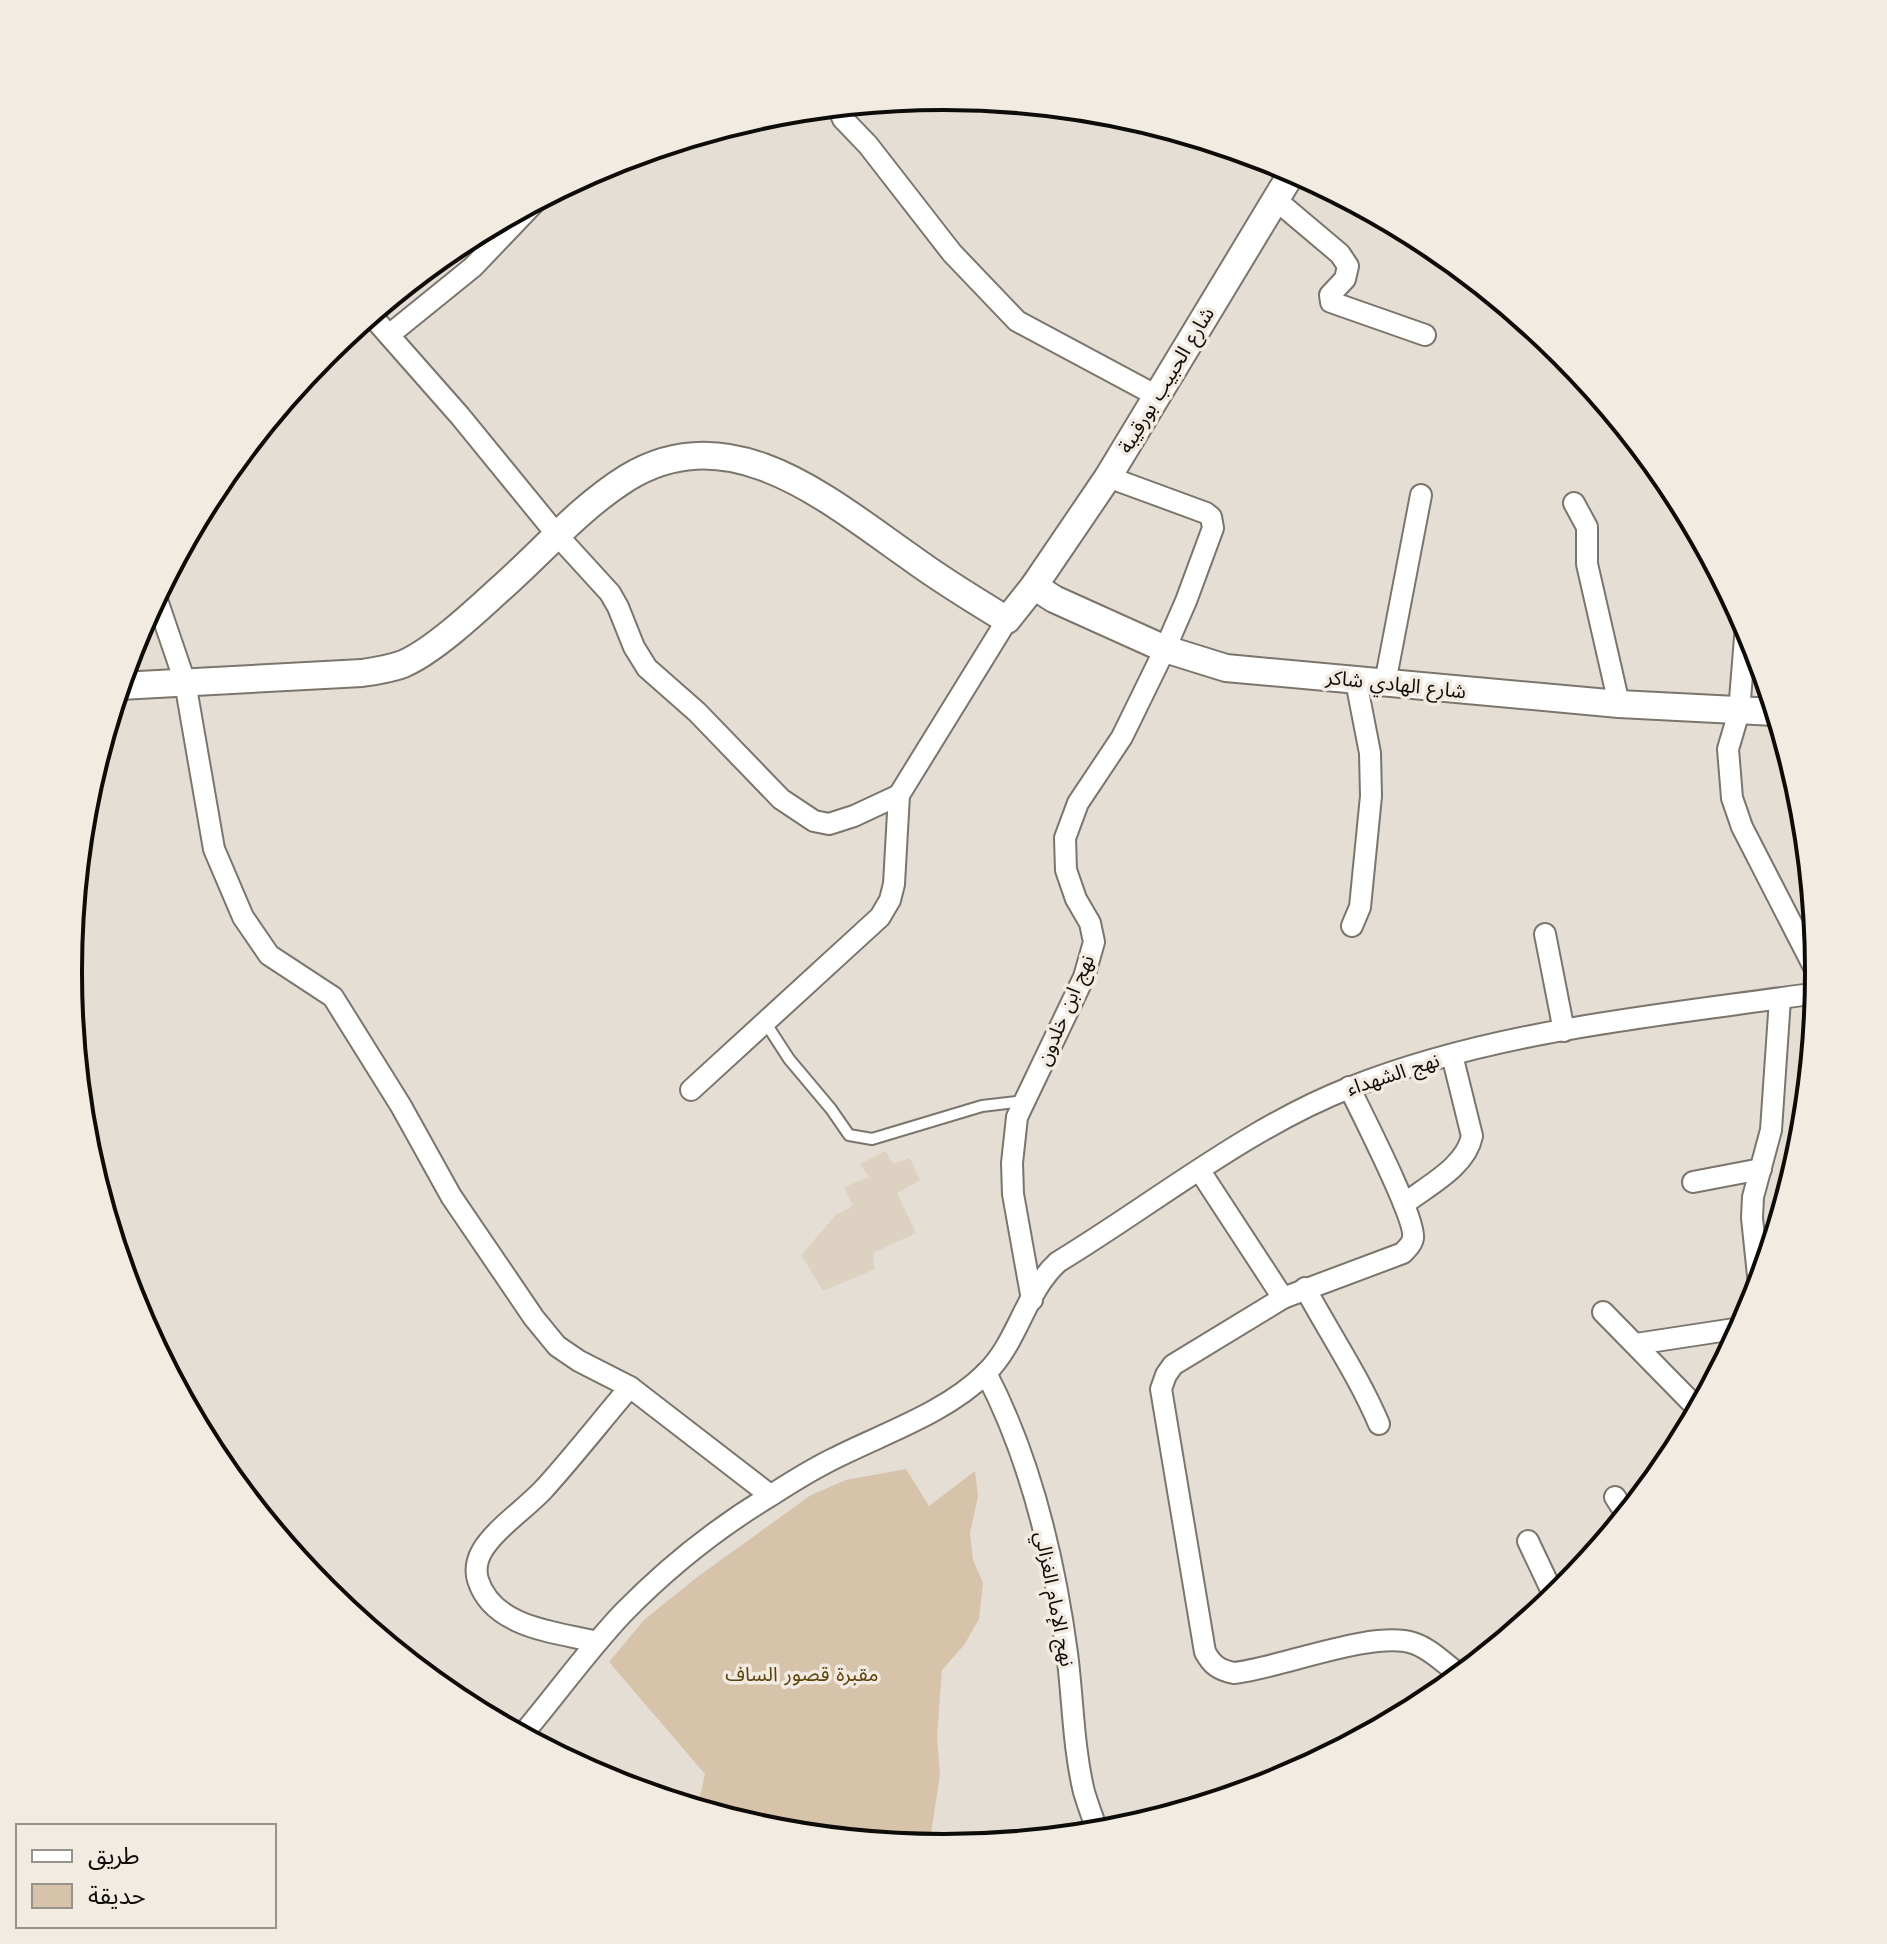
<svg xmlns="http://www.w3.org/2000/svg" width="1887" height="1944" viewBox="0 0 1887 1944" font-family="'Work Sans','Noto Sans Arabic',sans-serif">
	<rect width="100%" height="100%" fill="#e5ded4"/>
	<polygon fill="#ddd2c1" points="885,1151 893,1164 910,1158 920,1180 897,1193 916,1233 873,1253 875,1269 823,1291 801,1255 836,1215 853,1206 844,1187 869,1177 860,1164"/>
	<polygon fill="#d6c3a9" points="906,1469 929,1506 975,1471 978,1496 970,1533 973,1560 983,1583 979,1619 964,1645 942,1670 937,1738 940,1775 931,1833 944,1847 772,1831 671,1800 683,1791 698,1805 705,1774 609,1662 644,1620 696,1578 811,1495 846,1480"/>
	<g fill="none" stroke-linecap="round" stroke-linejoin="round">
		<defs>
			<polyline id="service" points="765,1022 789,1059 831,1109 849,1135 872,1139 982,1106 1024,1101"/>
			<g id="minor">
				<polyline points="842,107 840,112 843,119 868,145 952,253 1017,321 1157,396"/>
				<polyline points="1276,200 1340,254 1348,266 1345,279 1330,295 1331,302 1425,335"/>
				<polyline points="371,315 460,416 558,536 610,593 618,607 634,647 647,668 697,712 781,799 814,821 829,824 854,816 899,795"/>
				<polyline points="389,335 473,267 535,202"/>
				<polyline points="1574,503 1587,527 1587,564 1619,704"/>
				<polyline points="156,597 185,682 214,849 243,917 269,955 333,997 401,1106 451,1196 534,1318 557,1346 579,1361 630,1387 770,1495"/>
				<polyline points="1746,625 1739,712 1728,749 1732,798 1742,827 1819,977"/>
				<polyline points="1385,683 1421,495"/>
				<polyline points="1352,926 1360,907 1371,796 1370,753 1356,681"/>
				<polyline points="1545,934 1564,1031"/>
				<polyline points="691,1090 880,917 890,900 894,884 899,795 1007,620"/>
				<path d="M1200 1171 1283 1298 1403 1253C1407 1248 1412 1245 1413 1238 1416 1218 1361 1112 1349 1087"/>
				<polyline points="1693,1182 1761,1169"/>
				<path d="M1404 1204C1427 1186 1466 1167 1472 1136L1452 1055"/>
				<polyline points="1759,1285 1752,1218 1753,1197 1771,1130 1780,999"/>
				<path d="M1305 1288C1330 1334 1359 1377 1379 1424"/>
				<path d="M1283 1298 1173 1365 1166 1375 1161 1389 1205 1652C1212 1665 1219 1670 1234 1673 1280 1668 1372 1630 1413 1643 1430 1648 1446 1665 1460 1675"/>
				<polyline points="1032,1300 1013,1194 1012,1163 1017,1117 1084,977 1094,942 1090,923 1076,899 1066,870 1065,838 1078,803 1122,737 1165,649 1186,601 1213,528 1211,517 1206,513 1108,477"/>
				<polyline points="1603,1312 1698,1409"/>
				<polyline points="1636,1344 1741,1328"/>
				<path d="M986 1373C1031 1459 1054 1557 1067 1653 1073 1699 1073 1746 1084 1792 1088 1805 1093 1819 1098 1832"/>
				<polyline points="1615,1497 1626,1514"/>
				<polyline points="1528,1541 1555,1598"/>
				<path d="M597 1642C556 1632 493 1628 478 1580 475 1570 477 1560 482 1551 495 1529 525 1509 543 1490 573 1457 601 1421 630 1387"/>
				<path d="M522 1735C556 1695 587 1651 623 1613 666 1569 717 1528 770 1496 790 1483 811 1470 833 1459 882 1434 946 1413 986 1373 1018 1342 1025 1292 1058 1262 1152 1205 1247 1128 1349 1088 1497 1029 1660 1016 1817 993"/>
			</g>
			<g id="tertiary">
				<polyline points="1034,586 1054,599 1165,649 1226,668 1619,704 1775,712"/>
				<path d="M120 686 362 673C376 671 390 669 403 664 433 651 474 613 499 590 541 553 579 508 627 478 730 415 827 499 910 557 941 580 974 600 1007 620L1034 586 1108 477 1293 171"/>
			</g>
		</defs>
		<use href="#service" stroke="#7b756c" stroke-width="14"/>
		<use href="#minor" stroke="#7b756c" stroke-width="24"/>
		<use href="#tertiary" stroke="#7b756c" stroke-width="30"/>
		<use href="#service" stroke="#fff" stroke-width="10"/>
		<use href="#minor" stroke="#fff" stroke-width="20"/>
		<use href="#tertiary" stroke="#fff" stroke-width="26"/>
	</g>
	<g text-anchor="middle" stroke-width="7" stroke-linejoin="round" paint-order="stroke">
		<g font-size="20" fill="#0e0c09" stroke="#f2ebe1">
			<text transform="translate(1166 380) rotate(-59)" y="7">شارع الحبيب بورقيبة</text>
			<text transform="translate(1396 684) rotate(6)" y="7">شارع الهادي شاكر</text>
			<text transform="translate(1065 1010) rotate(-67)" y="7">نهج ابن خلدون</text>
			<text transform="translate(1393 1074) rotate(-18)" y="7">نهج الشهداء</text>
			<text transform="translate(1055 1599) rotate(79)" y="7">نهج الإمام الغزالي</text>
		</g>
		<g font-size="20" fill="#5f420c" stroke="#f2ebe1">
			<text x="802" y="1681">مقبرة قصور الساف</text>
		</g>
	</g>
	<path d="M0 0H1887V1944H0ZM943 110H944A861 861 0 0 1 1805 971V973A861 861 0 0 1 944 1834H943A861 861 0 0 1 82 973V971A861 861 0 0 1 943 110Z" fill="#f2ebe1" fill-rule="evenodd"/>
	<path fill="none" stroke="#0e0c09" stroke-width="4" d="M943 110H944A861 861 0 0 1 1805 971V973A861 861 0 0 1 944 1834H943A861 861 0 0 1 82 973V971A861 861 0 0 1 943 110Z"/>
	<rect x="16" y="1824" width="260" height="104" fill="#f2ebe1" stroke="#97928b" stroke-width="2"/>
	<rect x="32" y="1850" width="40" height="12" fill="#ffffff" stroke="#97928b" stroke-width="2"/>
	<text x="88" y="1864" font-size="24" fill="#0e0c09">طريق</text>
	<rect x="32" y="1884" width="40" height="24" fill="#d6c3a9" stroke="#97928b" stroke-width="2"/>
	<text x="88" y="1904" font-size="24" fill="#0e0c09">حديقة</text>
</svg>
